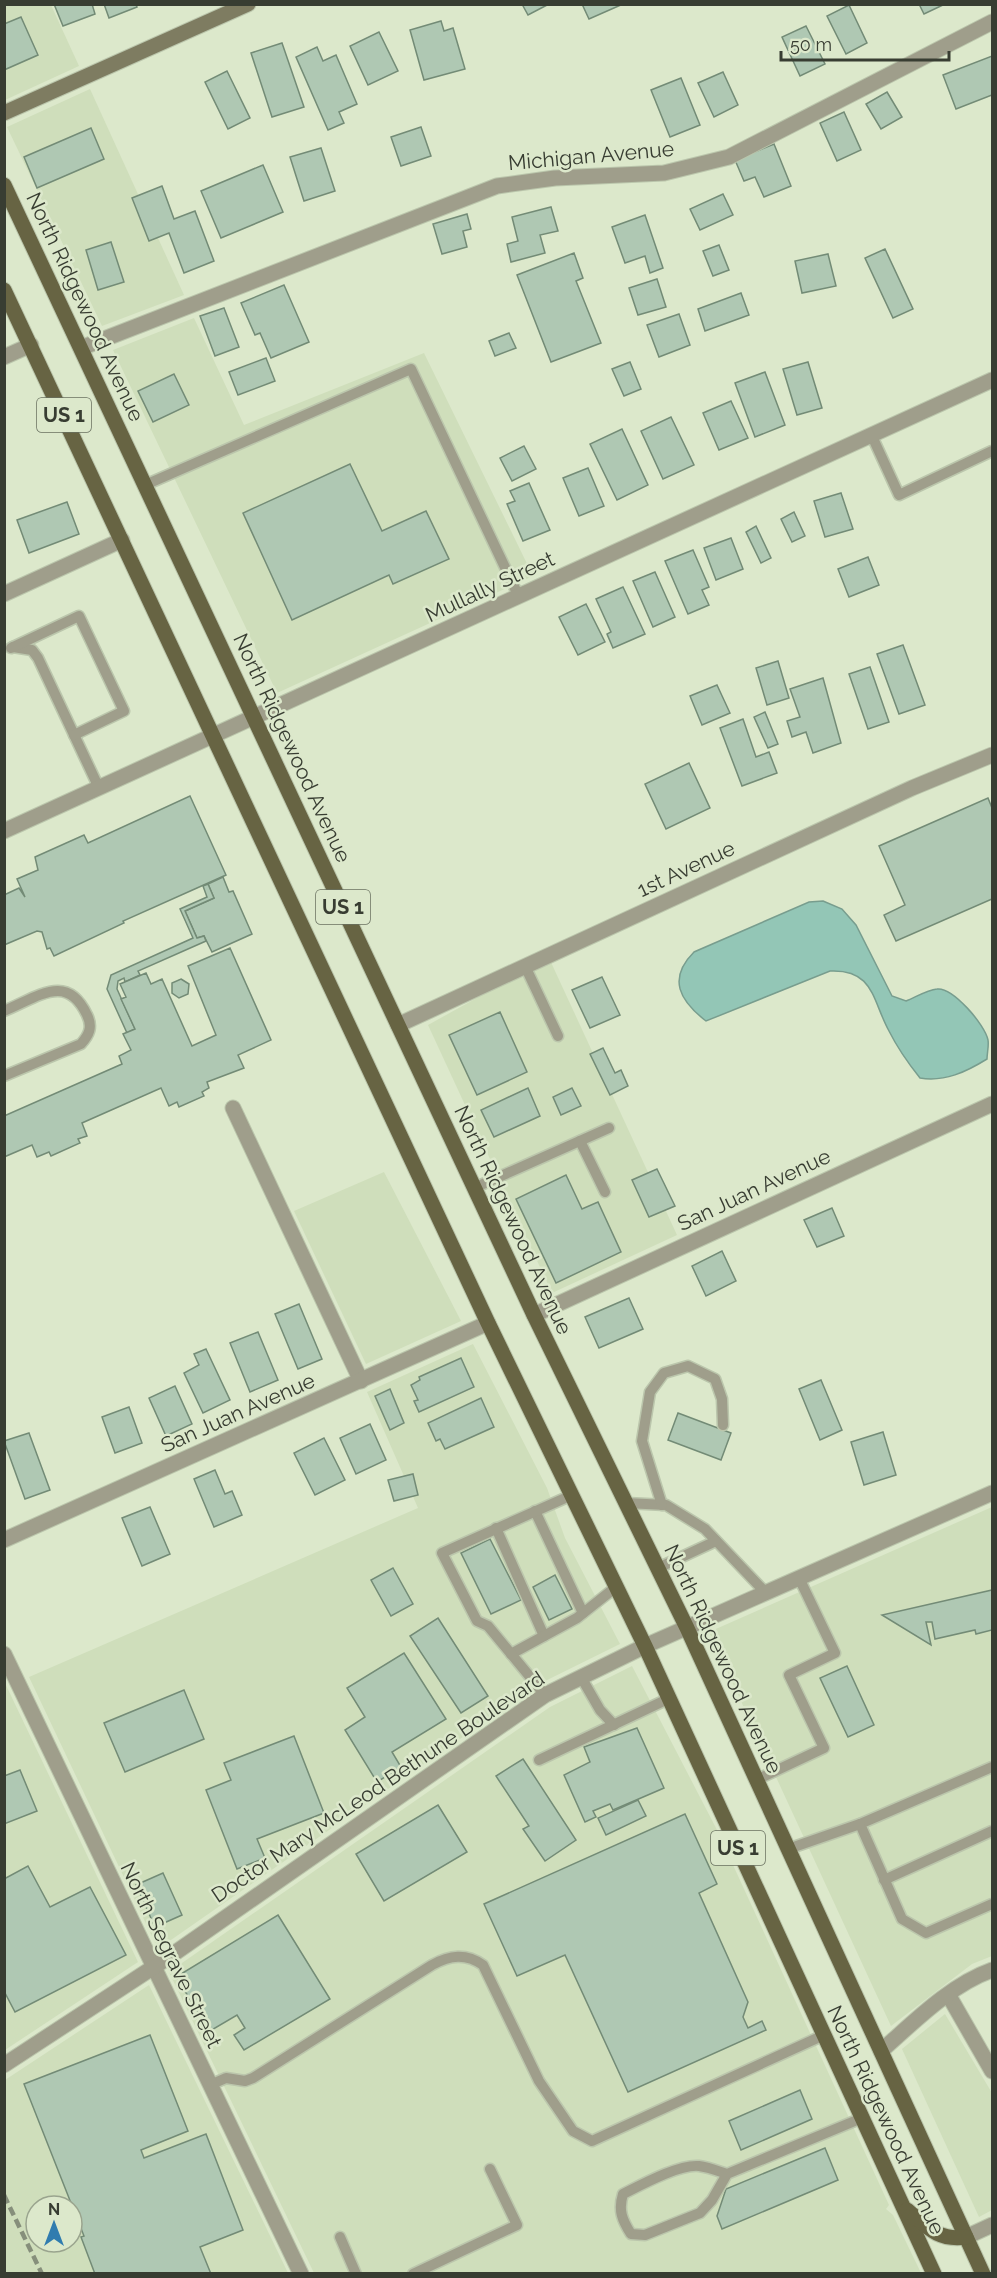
<svg xmlns="http://www.w3.org/2000/svg" width="997" height="2278" viewBox="0 0 997 2278" font-family="Raleway,sans-serif">
	<rect width="100%" height="100%" fill="#dce8cb"/>
	<g fill="#cfdebb" fill-rule="evenodd">
		<polygon points="4,5 51,5 79,66 5,100"/>
		<polygon points="90,89 184,295 102,326 7,127"/>
		<polygon points="194,318 244,425 424,353 533,576 277,693 113,350"/>
		<polygon points="549,958 677,1235 552,1293 428,1025"/>
		<polygon points="384,1172 461,1321 366,1364 294,1211"/>
		<polygon points="473,1344 547,1488 565,1538 620,1644 539,1684 158,1949 29,1677 418,1508 367,1392"/>
		<polygon points="992,1507 992,1956 972,1964 891,2026 709,1632"/>
		<polygon points="632,1666 716,1828 889,2205 886,2209 893,2215 921,2273 314,2273 169,1972 550,1707"/>
		<polygon points="4,1681 138,1962 5,2050 4,2050"/>
		<path d="M149 1985 288 2273 5 2274V2080ZM36 2206H72V2242H36Z"/>
		<polygon points="945,2014 992,2093 992,2210 979,2217 902,2049"/>
	</g>
	<path fill="#93c6b6" stroke="#789d8e" stroke-width="1.5" d="M823 901 842 909 856 925 892 996 906 1001C916 997 927 990 937 989 953 987 985 1025 988 1040 989 1046 987 1053 987 1059 966 1072 945 1082 920 1078 908 1063 898 1049 889 1031 872 1000 874 969 830 971L706 1021C680 1001 667 979 694 952L809 902Z"/>
	<g fill="#afc8b3" stroke="#738b76" stroke-width="1.5">
		<polygon points="54,4 92,4 95,14 63,26"/>
		<polygon points="104,4 136,4 137,7 109,18"/>
		<polygon points="522,4 549,4 528,15"/>
		<polygon points="582,4 623,4 589,19"/>
		<polygon points="919,4 945,4 924,14"/>
		<polygon points="849,5 867,43 846,54 827,16"/>
		<polygon points="21,17 38,55 4,70 4,24"/>
		<polygon points="441,21 444,31 453,28 465,69 424,80 410,30"/>
		<polygon points="806,26 825,64 800,76 782,37"/>
		<polygon points="379,32 398,71 368,85 350,46"/>
		<polygon points="282,43 304,107 272,117 251,53"/>
		<polygon points="317,47 323,61 336,55 357,104 339,112 344,123 328,130 296,57"/>
		<polygon points="992,56 992,95 956,109 943,75"/>
		<polygon points="227,71 250,118 228,129 205,82"/>
		<polygon points="723,72 738,105 714,117 698,83"/>
		<polygon points="681,78 700,125 670,137 651,90"/>
		<polygon points="887,92 902,117 881,129 866,104"/>
		<polygon points="844,112 861,150 837,161 820,123"/>
		<polygon points="421,127 431,156 401,166 391,137"/>
		<polygon points="91,128 104,159 37,188 24,157"/>
		<polygon points="774,144 791,186 764,197 755,177 744,181 735,160"/>
		<polygon points="321,148 335,191 304,201 290,157"/>
		<polygon points="263,165 283,212 221,238 201,191"/>
		<polygon points="162,186 174,219 195,211 214,261 184,273 169,233 149,241 132,198"/>
		<polygon points="723,194 733,215 700,230 690,209"/>
		<polygon points="551,207 558,231 540,235 545,253 511,262 507,244 518,241 512,217"/>
		<polygon points="467,214 471,229 463,231 467,247 442,254 433,224"/>
		<polygon points="645,215 663,268 650,273 645,256 625,263 612,227"/>
		<polygon points="111,242 124,282 98,290 86,250"/>
		<polygon points="719,245 729,270 713,276 703,251"/>
		<polygon points="885,249 913,309 893,318 865,258"/>
		<polygon points="574,253 583,278 576,281 601,343 551,362 517,275"/>
		<polygon points="828,254 836,286 802,293 795,261"/>
		<polygon points="657,279 666,307 638,315 629,288"/>
		<polygon points="284,285 309,342 271,358 260,333 255,335 241,303"/>
		<polygon points="741,293 749,315 705,331 698,309"/>
		<polygon points="224,308 239,347 215,356 200,316"/>
		<polygon points="679,314 690,345 659,357 647,325"/>
		<polygon points="509,333 516,348 495,356 489,341"/>
		<polygon points="266,358 275,381 238,395 229,372"/>
		<polygon points="630,362 641,389 624,396 612,369"/>
		<polygon points="808,362 822,408 797,415 783,369"/>
		<polygon points="765,372 785,425 755,437 735,383"/>
		<polygon points="174,374 189,405 153,422 138,391"/>
		<polygon points="731,401 748,438 719,450 703,413"/>
		<polygon points="671,417 694,465 663,479 641,431"/>
		<polygon points="622,429 648,485 617,500 590,444"/>
		<polygon points="524,446 536,469 512,481 500,458"/>
		<polygon points="350,464 382,531 426,511 449,559 393,584 389,575 292,620 243,513"/>
		<polygon points="588,468 604,506 579,516 563,478"/>
		<polygon points="529,483 550,530 523,541 507,504 515,501 510,491"/>
		<polygon points="841,493 853,529 825,537 814,501"/>
		<polygon points="67,502 79,534 29,553 17,520"/>
		<polygon points="794,512 805,536 792,542 781,519"/>
		<polygon points="756,526 771,558 761,563 746,532"/>
		<polygon points="731,538 743,569 716,580 704,548"/>
		<polygon points="693,550 709,587 702,590 709,605 688,614 665,561"/>
		<polygon points="868,557 879,585 849,597 838,569"/>
		<polygon points="655,572 675,617 653,627 633,581"/>
		<polygon points="623,587 645,634 613,648 607,634 611,632 596,599"/>
		<polygon points="586,604 605,642 578,655 559,617"/>
		<polygon points="903,645 925,705 899,714 877,654"/>
		<polygon points="778,661 789,698 767,705 756,668"/>
		<polygon points="870,667 889,722 868,729 849,674"/>
		<polygon points="823,678 841,743 813,753 806,732 792,737 787,721 800,717 790,689"/>
		<polygon points="717,685 730,713 702,725 690,696"/>
		<polygon points="765,712 778,744 768,748 754,717"/>
		<polygon points="743,719 756,757 769,752 777,773 742,786 720,728"/>
		<polygon points="689,763 710,808 666,829 645,784"/>
		<polygon points="190,796 226,875 123,921 124,923 54,956 50,948 47,949 42,932 37,931 4,945 4,895 19,888 25,897 17,879 38,870 35,857 84,835 88,843"/>
		<polygon points="988,798 992,808 992,899 896,941 884,915 905,905 879,846"/>
		<polygon points="223,877 229,892 233,891 252,934 212,952 204,936 197,938 185,911 214,898 208,884"/>
		<polygon points="208,884 214,898 185,911 197,938 204,936 206,941 138,971 140,975 125,982 124,978 118,981 117,989 135,1029 127,1033 107,989 111,975 193,938 180,909 207,897 203,886"/>
		<polygon points="230,948 271,1040 238,1055 244,1068 207,1082 209,1088 202,1092 204,1096 179,1107 177,1102 169,1106 161,1088 82,1123 87,1136 78,1139 80,1143 51,1156 49,1152 37,1157 32,1145 4,1157 4,1116 122,1064 119,1056 131,1050 123,1034 135,1029 121,999 126,997 120,984 146,973 151,984 162,979 192,1046 216,1035 188,966"/>
		<polygon points="602,977 620,1015 590,1028 572,990"/>
		<polygon points="181,979 189,984 188,994 179,998 172,993 172,983"/>
		<polygon points="500,1012 527,1072 477,1095 449,1035"/>
		<polygon points="603,1048 615,1073 621,1070 628,1086 610,1095 590,1054"/>
		<polygon points="528,1088 540,1116 494,1137 481,1110"/>
		<polygon points="572,1088 581,1106 561,1115 553,1097"/>
		<polygon points="657,1169 675,1206 649,1217 632,1180"/>
		<polygon points="566,1175 582,1209 598,1202 621,1252 556,1283 516,1199"/>
		<polygon points="832,1208 844,1236 817,1247 804,1220"/>
		<polygon points="722,1251 736,1281 706,1296 692,1266"/>
		<polygon points="629,1298 643,1329 599,1348 585,1317"/>
		<polygon points="299,1304 322,1359 298,1369 275,1314"/>
		<polygon points="258,1332 278,1380 250,1392 230,1343"/>
		<polygon points="206,1349 230,1400 203,1413 184,1373 199,1365 194,1354"/>
		<polygon points="461,1358 474,1387 419,1412 414,1401 418,1400 411,1385 420,1380 419,1377"/>
		<polygon points="821,1380 842,1430 820,1440 799,1389"/>
		<polygon points="175,1386 192,1424 166,1436 149,1398"/>
		<polygon points="390,1389 404,1423 390,1430 375,1396"/>
		<polygon points="481,1398 494,1427 445,1449 440,1439 436,1441 428,1423"/>
		<polygon points="129,1407 142,1443 115,1453 102,1417"/>
		<polygon points="678,1413 731,1433 721,1460 668,1440"/>
		<polygon points="370,1424 386,1460 356,1474 340,1438"/>
		<polygon points="883,1432 896,1475 864,1485 851,1442"/>
		<polygon points="29,1433 50,1490 25,1499 4,1441"/>
		<polygon points="324,1438 345,1480 315,1495 294,1453"/>
		<polygon points="215,1470 225,1494 232,1491 242,1515 214,1527 194,1479"/>
		<polygon points="413,1474 418,1495 394,1501 388,1480"/>
		<polygon points="150,1507 170,1554 142,1566 122,1518"/>
		<polygon points="490,1539 521,1600 491,1614 461,1553"/>
		<polygon points="393,1568 413,1604 391,1616 371,1580"/>
		<polygon points="555,1575 572,1609 549,1620 533,1587"/>
		<polygon points="992,1590 992,1630 976,1634 975,1630 935,1639 932,1622 926,1622 931,1645 882,1615"/>
		<polygon points="438,1618 488,1696 461,1713 410,1636"/>
		<polygon points="404,1653 446,1719 392,1752 401,1767 377,1782 345,1730 365,1717 347,1688"/>
		<polygon points="847,1666 874,1725 848,1737 820,1678"/>
		<polygon points="184,1690 204,1739 125,1772 104,1723"/>
		<polygon points="637,1728 664,1788 613,1810 610,1804 593,1811 596,1817 585,1822 564,1775 590,1762 584,1747"/>
		<polygon points="294,1736 324,1813 257,1839 265,1858 237,1869 206,1790 231,1780 224,1763"/>
		<polygon points="523,1759 576,1840 545,1861 523,1829 529,1826 496,1776"/>
		<polygon points="20,1770 37,1811 4,1824 4,1776"/>
		<polygon points="638,1800 646,1816 606,1835 598,1818"/>
		<polygon points="438,1805 467,1852 384,1901 356,1854"/>
		<polygon points="685,1814 717,1884 699,1893 748,2002 743,2017 748,2028 762,2021 766,2030 628,2092 565,1955 517,1976 484,1904"/>
		<polygon points="28,1866 50,1907 90,1887 126,1955 15,2012 4,1991 4,1879"/>
		<polygon points="163,1873 182,1915 155,1927 136,1885"/>
		<polygon points="278,1915 330,1999 244,2050 234,2035 245,2028 237,2015 210,2031 176,1977"/>
		<polygon points="150,2035 188,2131 141,2150 144,2158 206,2134 243,2230 200,2247 211,2274 95,2274 81,2237 84,2236 24,2084"/>
		<polygon points="800,2090 812,2119 741,2150 729,2121"/>
		<polygon points="825,2148 838,2180 722,2229 717,2216 726,2189"/>
	</g>
	<g fill="none" stroke-linecap="round" stroke-linejoin="round">
		<defs>
			<g id="service">
				<polyline points="871,434 899,495 992,451"/>
				<polyline points="145,485 411,369 519,597"/>
				<polyline points="13,647 32,650 38,658 99,788"/>
				<polyline points="11,648 79,616 124,711 74,735"/>
				<polyline points="525,966 558,1036"/>
				<path d="M4 1011C38 997 67 972 87 1015 93 1027 89 1035 81 1044L4 1076"/>
				<polyline points="580,1141 605,1192"/>
				<polyline points="474,1188 609,1128"/>
				<polyline points="626,1503 666,1505 705,1529 766,1593"/>
				<polyline points="662,1505 642,1441 650,1392 664,1373 688,1366 715,1379 722,1399 723,1425"/>
				<polyline points="535,1511 583,1613"/>
				<polyline points="496,1528 544,1636"/>
				<polyline points="658,1568 716,1541"/>
				<polyline points="511,1654 577,1618 616,1587"/>
				<polyline points="581,1677 600,1710 614,1725"/>
				<polyline points="545,1695 488,1626 477,1621 442,1553 572,1495"/>
				<polyline points="539,1760 670,1698"/>
				<polyline points="992,1767 860,1824 902,1919 926,1933 992,1904"/>
				<polyline points="756,1780 824,1748 789,1675 835,1653 799,1578"/>
				<polyline points="788,1849 860,1824"/>
				<polyline points="884,1880 992,1831"/>
				<path d="M210 2085 226 2078 245 2081 253 2078 432 1965C450 1955 466 1953 483 1965L539 2081 573 2131 592 2141 824 2035"/>
				<path d="M727 2174C718 2171 708 2167 699 2166 679 2164 641 2185 623 2194 618 2210 622 2220 631 2234L645 2235 700 2213 712 2200 727 2174 862 2118"/>
				<polyline points="340,2237 356,2274"/>
				<polyline points="413,2274 517,2225 490,2169"/>
			</g>
			<g id="minor">
				<polyline points="81,348 497,186 555,178 664,173 729,157 992,22"/>
				<polyline points="4,357 31,345"/>
				<polyline points="4,594 122,540"/>
				<polyline points="4,831 992,380"/>
				<polyline points="398,1025 912,788 992,755"/>
				<polyline points="233,1108 361,1381"/>
				<polyline points="534,1315 992,1104"/>
				<polyline points="4,1540 488,1323"/>
				<polyline points="949,1996 992,2071"/>
				<path d="M881 2051C914 2022 950 1985 992 1970"/>
				<polyline points="966,2237 992,2225"/>
			</g>
			<g id="tertiary">
				<polyline points="4,1654 301,2274"/>
				<polyline points="4,2065 169,1957 545,1695 645,1646 992,1493"/>
			</g>
			<polyline id="secondary" points="4,113 248,4"/>
			<g id="primary">
				<polyline points="4,185 534,1315 687,1628 983,2274"/>
				<polyline points="4,290 488,1323 645,1646 934,2274"/>
				<path d="M907 2210C927 2227 938 2241 966 2237"/>
			</g>
		</defs>
		<use href="#service" stroke="#bbc6ac" stroke-width="13"/>
		<use href="#minor" stroke="#bbc6ac" stroke-width="17"/>
		<use href="#tertiary" stroke="#bbc6ac" stroke-width="17"/>
		<use href="#secondary" stroke="#bbc6ac" stroke-width="17"/>
		<use href="#primary" stroke="#bbc6ac" stroke-width="17"/>
		<use href="#service" stroke="#9f9e8b" stroke-width="10"/>
		<use href="#minor" stroke="#9f9e8b" stroke-width="15"/>
		<use href="#tertiary" stroke="#9f9e8b" stroke-width="15"/>
		<use href="#secondary" stroke="#7e7c61" stroke-width="15"/>
		<use href="#primary" stroke="#676443" stroke-width="15"/>
		<polyline stroke="#868f7b" stroke-width="4.5" stroke-dasharray="9 4.5" stroke-linecap="butt" points="4,2195 42,2274"/>
	</g>
	<g text-anchor="middle" stroke-width="5" stroke-linejoin="round" paint-order="stroke">
		<g fill="#dce8cb" stroke="#697060" stroke-width="1.5">
			<rect x="37" y="398" width="54" height="34" rx="4.5"/>
			<rect x="316" y="890" width="54" height="34" rx="4.5"/>
			<rect x="711" y="1831" width="54" height="34" rx="4.5"/>
		</g>
		<g font-size="20" font-weight="bold" fill="#383d32">
			<text x="64" y="422">US 1</text>
			<text x="343" y="914">US 1</text>
			<text x="738" y="1855">US 1</text>
		</g>
		<g font-size="21" fill="#383d32" stroke="#dce8cb">
			<text transform="translate(591 156) rotate(-5)" y="7">Michigan Avenue</text>
			<text transform="translate(85 307) rotate(65)" y="7">North Ridgewood Avenue</text>
			<text transform="translate(490 587) rotate(-25)" y="7">Mullally Street</text>
			<text transform="translate(292 748) rotate(65)" y="7">North Ridgewood Avenue</text>
			<text transform="translate(686 869) rotate(-25)" y="7">1st Avenue</text>
			<text transform="translate(754 1190) rotate(-25)" y="7">San Juan Avenue</text>
			<text transform="translate(513 1220) rotate(65)" y="7">North Ridgewood Avenue</text>
			<text transform="translate(238 1413) rotate(-24)" y="7">San Juan Avenue</text>
			<text transform="translate(723 1659) rotate(65)" y="7">North Ridgewood Avenue</text>
			<text transform="translate(378 1787) rotate(-34)" y="7">Doctor Mary McLeod Bethune Boulevard</text>
			<text transform="translate(171 1955) rotate(64)" y="7">North Segrave Street</text>
			<text transform="translate(886 2120) rotate(65)" y="7">North Ridgewood Avenue</text>
		</g>
	</g>
	<rect width="997" height="2278" fill="none" stroke="#383d32" stroke-width="12"/>
	<g transform="translate(54 2224)"><circle r="28" fill="#dce8cb" stroke="#9aa48e" stroke-width="1.5"/>
	<path d="M0-4.5L10 22L0 15L-10 22Z" fill="#307caf"/>
	<text y="-9" font-size="16" font-weight="bold" text-anchor="middle" fill="#383d32">N</text>
	</g>
	<path d="M781 51v9h168v-9" fill="none" stroke="#383d32" stroke-width="3"/>
	<text x="790" y="51" font-size="18" fill="#383d32" stroke="#dce8cb" stroke-width="4.5" paint-order="stroke">50 m</text>
</svg>
